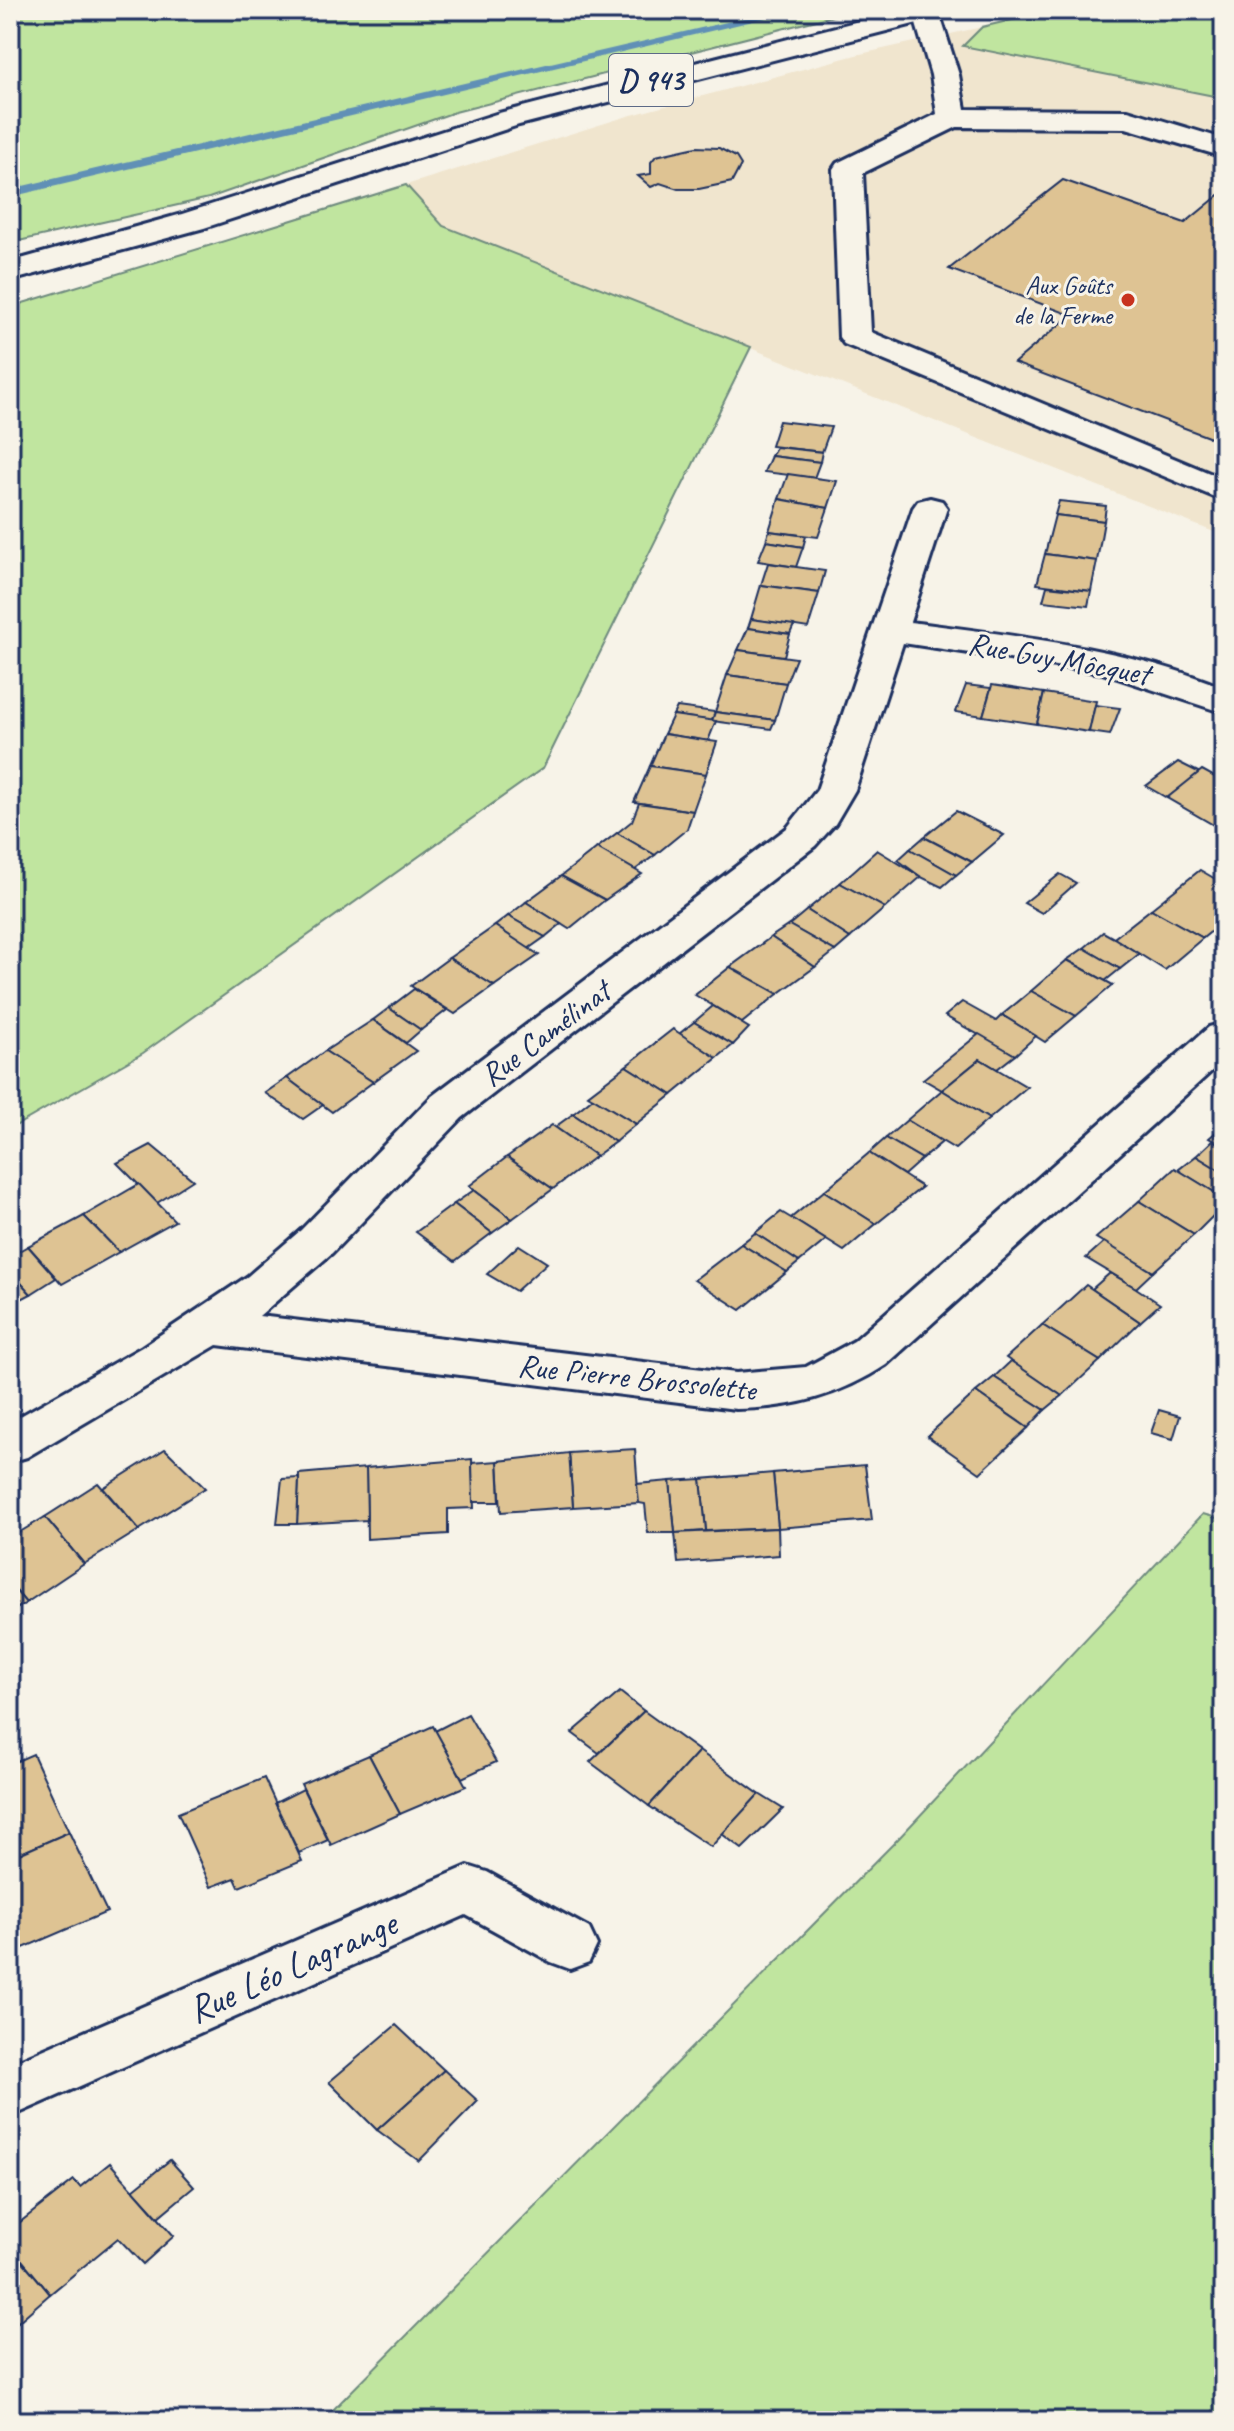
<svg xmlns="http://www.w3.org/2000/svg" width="1234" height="2431" viewBox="0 0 1234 2431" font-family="Caveat,sans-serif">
	<rect width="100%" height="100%" fill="#f7f3e8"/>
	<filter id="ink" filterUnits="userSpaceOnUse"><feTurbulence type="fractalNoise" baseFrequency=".0125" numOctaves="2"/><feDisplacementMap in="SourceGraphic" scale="16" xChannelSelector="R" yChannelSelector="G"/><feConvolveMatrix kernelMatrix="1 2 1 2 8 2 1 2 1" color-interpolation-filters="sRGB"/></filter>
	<g filter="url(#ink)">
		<polygon fill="#f0e5ce" points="982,27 964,46 1224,98 1224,536 443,226 406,185 628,116 856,55"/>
		<g fill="#c0e59f" stroke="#6e8a7e" stroke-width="2">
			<polygon points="10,10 856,10 455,112 209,198 10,243"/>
			<polygon points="1054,10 1224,10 1224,98 963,46 982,27"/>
			<polygon points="406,185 443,226 751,347 543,768 143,1053 10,1129 10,307"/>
			<polygon points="1203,1514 1224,1520 1224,2421 322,2421 898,1839"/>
		</g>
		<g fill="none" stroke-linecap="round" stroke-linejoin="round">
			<polygon fill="#6090b6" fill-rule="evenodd" points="778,10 799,10 10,197 10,189"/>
		</g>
		<g fill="#dec393" stroke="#1b2f5e" stroke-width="2">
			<polygon points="696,147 719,148 736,157 741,165 732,182 699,189 678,189 660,183 651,187 638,176 651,174 651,162 656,156"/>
			<polygon points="1063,180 1185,223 1224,191 1224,443 1014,363 1071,315 949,269"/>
			<polygon points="779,421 831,427 822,452 771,446"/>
			<polygon points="776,447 822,452 820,462 771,456"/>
			<polygon points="771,456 820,462 814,478 764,472"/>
			<polygon points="788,474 837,481 828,508 779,499"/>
			<polygon points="779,499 828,508 818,537 769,531"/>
			<polygon points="1059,501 1106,506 1104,521 1055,515"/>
			<polygon points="1055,515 1104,521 1097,561 1045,554"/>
			<polygon points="769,531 806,536 803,547 766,541"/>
			<polygon points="766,541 803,547 796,567 758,561"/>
			<polygon points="1045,554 1097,561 1091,591 1037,584"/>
			<polygon points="768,563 825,571 819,593 761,585"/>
			<polygon points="761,585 819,593 808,628 751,619"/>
			<polygon points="1047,586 1091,591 1088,606 1043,601"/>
			<polygon points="751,619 794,625 790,634 748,628"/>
			<polygon points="748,628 790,634 784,656 738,650"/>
			<polygon points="738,650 796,658 786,683 727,675"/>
			<polygon points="727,675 786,683 775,720 715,712"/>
			<polygon points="966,685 991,688 983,716 956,712"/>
			<polygon points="992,685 1044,693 1037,724 983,716"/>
			<polygon points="1044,693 1096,701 1089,732 1037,724"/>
			<polygon points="1095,705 1120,708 1110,735 1089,732"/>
			<polygon points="677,707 715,712 712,721 673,715"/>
			<polygon points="715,712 775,720 771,729 712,721"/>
			<polygon points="673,715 716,721 708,741 664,734"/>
			<polygon points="664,734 717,742 706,774 650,766"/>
			<polygon points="1178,762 1200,773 1167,798 1146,786"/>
			<polygon points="650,766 706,774 693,811 634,802"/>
			<polygon points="1202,770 1224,782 1224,821 1217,827 1167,798"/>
			<polygon points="639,803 693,811 687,829 655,855 617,833 632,821"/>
			<polygon points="956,811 1004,835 972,862 924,837"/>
			<polygon points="617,833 655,855 635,870 597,848"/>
			<polygon points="924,837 972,862 956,875 910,849"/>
			<polygon points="597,848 642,874 605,900 561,876"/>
			<polygon points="910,849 956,875 942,887 921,877 898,860"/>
			<polygon points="877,850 921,877 885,908 840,883"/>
			<polygon points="1200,870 1224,884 1224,921 1203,938 1151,909"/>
			<polygon points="1060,874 1076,883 1042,913 1024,903"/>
			<polygon points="561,876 605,900 569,929 526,902"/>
			<polygon points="840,883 885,908 850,938 807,910"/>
			<polygon points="526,902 561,924 545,937 508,916"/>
			<polygon points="1151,909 1203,938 1165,970 1114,938"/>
			<polygon points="807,910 850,938 835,951 789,925"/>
			<polygon points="508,916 545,937 528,949 495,926"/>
			<polygon points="789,925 835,951 815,967 771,937"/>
			<polygon points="495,926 539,955 494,986 449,958"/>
			<polygon points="1103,932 1114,938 1139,954 1120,969 1084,948"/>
			<polygon points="771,937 815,967 778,994 730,967"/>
			<polygon points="1084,948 1120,969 1105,981 1067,960"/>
			<polygon points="449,958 494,986 455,1014 411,986"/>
			<polygon points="1067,960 1113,985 1076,1016 1031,991"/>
			<polygon points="730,967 778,994 742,1023 695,995"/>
			<polygon points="414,989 447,1010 421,1030 389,1008"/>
			<polygon points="1031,991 1076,1016 1045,1042 1002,1015"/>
			<polygon points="962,1002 996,1021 1002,1015 1036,1036 1015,1055 945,1016"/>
			<polygon points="713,1006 749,1028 733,1045 694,1022"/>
			<polygon points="389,1008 421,1030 406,1043 373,1020"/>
			<polygon points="373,1020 416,1051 373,1082 325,1051"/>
			<polygon points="694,1022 733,1045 717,1058 679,1034"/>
			<polygon points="673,1029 717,1058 672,1095 626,1066"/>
			<polygon points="979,1034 1015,1055 997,1069 980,1059 942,1090 923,1079"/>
			<polygon points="325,1051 373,1082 332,1112 287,1078"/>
			<polygon points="980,1059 1027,1087 989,1119 942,1090"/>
			<polygon points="626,1066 672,1095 636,1124 588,1095"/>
			<polygon points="287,1078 323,1105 303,1119 265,1093"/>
			<polygon points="942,1090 989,1119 955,1149 907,1120"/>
			<polygon points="593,1098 636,1124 615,1142 573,1114"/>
			<polygon points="573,1114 615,1142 596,1156 555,1127"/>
			<polygon points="907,1120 942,1142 922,1159 886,1138"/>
			<polygon points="552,1125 596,1156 553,1189 507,1157"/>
			<polygon points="1224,1125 1224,1147 1209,1138"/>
			<polygon points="886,1138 922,1159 904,1175 869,1153"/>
			<polygon points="1213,1140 1224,1147 1224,1173 1196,1156"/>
			<polygon points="151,1145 193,1180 157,1203 117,1163"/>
			<polygon points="869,1153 922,1187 876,1224 824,1191"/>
			<polygon points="1196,1156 1224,1173 1224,1198 1178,1170"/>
			<polygon points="507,1157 553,1189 512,1219 469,1186"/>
			<polygon points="1175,1168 1224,1198 1224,1205 1194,1235 1139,1201"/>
			<polygon points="139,1184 175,1221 119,1252 84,1216"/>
			<polygon points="474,1190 512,1219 492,1233 454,1204"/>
			<polygon points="824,1191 876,1224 844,1251 791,1218"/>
			<polygon points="1139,1201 1194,1235 1153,1272 1096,1238"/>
			<polygon points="454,1204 492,1233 455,1261 416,1232"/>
			<polygon points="781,1212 791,1218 826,1240 799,1262 755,1233"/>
			<polygon points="84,1216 119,1252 62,1284 28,1246"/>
			<polygon points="755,1233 799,1262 787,1272 741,1244"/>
			<polygon points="1104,1242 1153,1272 1136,1288 1086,1258"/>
			<polygon points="741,1244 787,1272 741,1310 694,1280"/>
			<polygon points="519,1245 547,1263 516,1291 487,1274"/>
			<polygon points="28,1246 56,1278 31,1294 10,1271 10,1256"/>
			<polygon points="10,1271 31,1294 14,1303 10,1298"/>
			<polygon points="1110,1273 1136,1288 1160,1304 1140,1322 1092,1289"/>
			<polygon points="1086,1285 1140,1322 1100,1361 1042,1325"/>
			<polygon points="1042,1325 1100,1361 1062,1396 1006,1358"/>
			<polygon points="1011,1361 1062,1396 1045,1410 994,1377"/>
			<polygon points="994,1377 1045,1410 1028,1428 976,1392"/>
			<polygon points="976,1392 1028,1428 980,1473 927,1436"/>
			<polygon points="1159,1410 1180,1416 1173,1439 1151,1433"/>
			<polygon points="165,1449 205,1488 139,1530 103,1488"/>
			<polygon points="635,1449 639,1503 573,1507 569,1453"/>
			<polygon points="569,1453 573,1507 501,1512 498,1461"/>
			<polygon points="472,1459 474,1508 448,1509 448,1534 367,1539 366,1468"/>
			<polygon points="498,1461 500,1502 473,1502 472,1463"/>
			<polygon points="865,1465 872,1520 778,1528 773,1473"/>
			<polygon points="366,1468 367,1520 297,1524 299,1474"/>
			<polygon points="773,1473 778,1528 706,1531 701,1479"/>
			<polygon points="299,1478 297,1524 277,1524 282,1479"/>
			<polygon points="701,1479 706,1531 675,1533 670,1481"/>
			<polygon points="670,1481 675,1533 648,1533 645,1504 639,1503 637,1484"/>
			<polygon points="98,1483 139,1530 84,1564 45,1517"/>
			<polygon points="45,1517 84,1564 26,1603 10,1584 10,1538"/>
			<polygon points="778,1528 779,1555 678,1563 675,1533"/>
			<polygon points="10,1584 26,1603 10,1613"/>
			<polygon points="620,1692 644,1711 599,1753 572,1733"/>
			<polygon points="644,1711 699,1751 649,1806 590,1762"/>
			<polygon points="468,1714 496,1762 462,1778 435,1731"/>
			<polygon points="433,1726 466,1786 400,1814 369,1755"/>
			<polygon points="699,1751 759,1794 711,1847 649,1806"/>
			<polygon points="33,1754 69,1832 10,1858 10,1764"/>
			<polygon points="369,1755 400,1814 331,1845 301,1784"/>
			<polygon points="264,1778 302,1861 239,1887 235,1878 211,1887 178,1813"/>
			<polygon points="303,1789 328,1840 299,1853 275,1803"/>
			<polygon points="759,1794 783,1809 742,1849 722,1834"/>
			<polygon points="69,1832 107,1912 14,1952 10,1943 10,1858"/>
			<polygon points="396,2025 444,2070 377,2130 329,2082"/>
			<polygon points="444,2070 478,2101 419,2161 377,2130"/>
			<polygon points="170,2160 194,2187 158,2217 133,2190"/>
			<polygon points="110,2163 174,2236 143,2264 118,2238 50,2294 10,2246 10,2230 74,2180 80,2187"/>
			<polygon points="10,2246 50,2294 10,2329"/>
		</g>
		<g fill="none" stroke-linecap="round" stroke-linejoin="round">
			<defs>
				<g id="minor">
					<polygon points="912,10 939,12 959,75 965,109 1128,110 1224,139 1224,157 1126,128 957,127 863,173 871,332 1224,479 1224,501 844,344 839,337 833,169 837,163 937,114 931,75"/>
					<path d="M930 498 942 501 947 508 910 622C1017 636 1124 647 1224 688V713L1102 673 903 643 855 790 835 824 815 846 462 1118 332 1253 259 1316 736 1373 806 1367 854 1341 1209 1027 1224 1023V1060L886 1365C839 1396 792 1408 736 1409L217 1345 27 1457 10 1462V1422L142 1347 248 1276 301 1230 432 1096 787 828 817 790 913 508 918 501Z"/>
					<polygon points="468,1866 487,1872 589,1928 597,1945 589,1962 570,1969 551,1962 466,1915 10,2117 10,2064"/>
				</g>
				<polygon id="major" points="902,10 949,10 945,16 519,125 204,228 10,281 10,262 182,214 499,113"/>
			</defs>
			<use href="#minor" stroke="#1b2f5e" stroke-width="6"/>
			<use href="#major" stroke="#1b2f5e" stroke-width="6"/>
			<use href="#minor" fill="#f7f3e8" fill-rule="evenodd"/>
			<use href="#major" fill="#f7f3e8" fill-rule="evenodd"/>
		</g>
	</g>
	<circle fill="#c8321e" stroke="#f7f3e8" stroke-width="3" cx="1128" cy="300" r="8"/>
	<g text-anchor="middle" stroke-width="6" stroke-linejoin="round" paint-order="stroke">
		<g font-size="26" fill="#1b2f5e" stroke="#f7f3e8" text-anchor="end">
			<text x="1112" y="294">Aux Goûts<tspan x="1112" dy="30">de la Ferme</tspan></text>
		</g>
		<rect fill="#f7f3e8" stroke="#5d6a87" stroke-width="2" x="609" y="54" width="84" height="52" rx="6"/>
		<g font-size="30" font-weight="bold" fill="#1b2f5e">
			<text x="651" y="90">D 943</text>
		</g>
		<g font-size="32" fill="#1b2f5e" stroke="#f7f3e8">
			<text transform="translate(1059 658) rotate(10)" y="11">Rue Guy Môcquet</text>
			<text transform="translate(545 1033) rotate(-37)" y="11">Rue Camélinat</text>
			<text transform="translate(637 1377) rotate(6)" y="11">Rue Pierre Brossolette</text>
		</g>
		<g font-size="38" fill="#1b2f5e" stroke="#f7f3e8">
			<text transform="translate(292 1966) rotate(-24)" y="13">Rue Léo Lagrange</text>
		</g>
	</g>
	<rect width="1234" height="2431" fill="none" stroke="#f7f3e8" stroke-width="40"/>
	<rect x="20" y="20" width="1194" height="2391" fill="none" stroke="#1b2f5e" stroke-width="3" filter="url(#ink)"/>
</svg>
